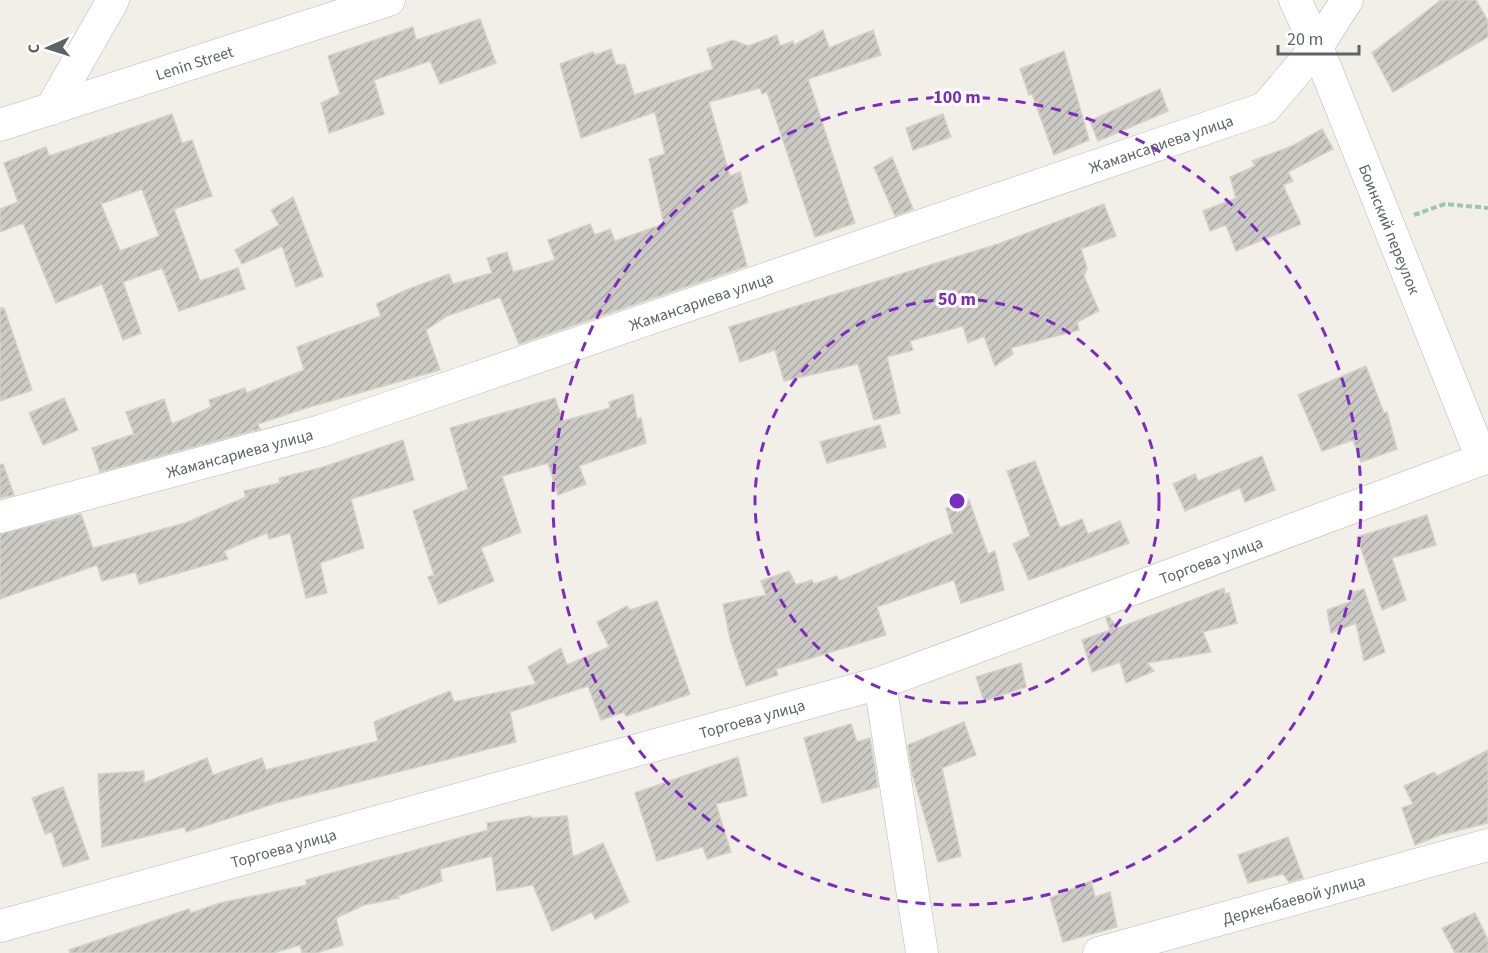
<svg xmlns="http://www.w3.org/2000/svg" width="1488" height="953" viewBox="0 0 1488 953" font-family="'Source Sans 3',sans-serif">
	<defs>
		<pattern id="building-hatch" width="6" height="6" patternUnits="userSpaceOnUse" patternTransform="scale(1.5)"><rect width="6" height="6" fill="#cccac5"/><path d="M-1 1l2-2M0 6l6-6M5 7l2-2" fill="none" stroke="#a9a8a4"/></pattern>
	</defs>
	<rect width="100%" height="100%" fill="#f1efe8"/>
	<g fill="url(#building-hatch)" stroke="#d6d1c6" stroke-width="1.5" fill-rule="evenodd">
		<polygon points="1441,0 1476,0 1488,21 1488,37 1393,92 1372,53"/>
		<polygon points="480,19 496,63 440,84 430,61 374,80 384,114 329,133 321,103 340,94 328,56 413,27 416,40"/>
		<polygon points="823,30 829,48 873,30 881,55 808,79 855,223 815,237 767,92 762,94 760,88 709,102 730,176 740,172 748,202 732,210 747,266 519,344 500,297 447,316 426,330 440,370 306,408 258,424 260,429 100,472 92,448 134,434 126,412 164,399 172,424 211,407 209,400 245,388 247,393 304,370 297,347 381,316 376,304 406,290 449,274 453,284 492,273 487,258 507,252 513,272 555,260 548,240 590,224 595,235 610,229 615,241 664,224 649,159 665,154 655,112 581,138 560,64 593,52 595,55 611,49 616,65 625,64 634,95 713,69 707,49 733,40 748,46 777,35 780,46 793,41 794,45"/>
		<polygon points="1064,51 1089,140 1054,155 1032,94 1029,95 1020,69"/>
		<polygon points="1160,89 1168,111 1098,141 1090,121"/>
		<path d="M172 114 182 143 192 140 212 196 174 209 200 281 238 268 245 289 179 311 162 268 123 282 141 333 123 340 102 284 56 303 23 223 0 232V209L18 202 4 163 46 147 49 156ZM142 189 159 236 120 251 101 204Z"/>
		<polygon points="943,114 951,137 913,150 906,128"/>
		<polygon points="1322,129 1333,149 1288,172 1293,181 1283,185 1301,224 1236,251 1226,225 1210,231 1203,211 1236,198 1230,177 1255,166 1252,161 1292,146"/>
		<polygon points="892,157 913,209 895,216 874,167"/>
		<polygon points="293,197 323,276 296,287 282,246 242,264 235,250 279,225 271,210"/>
		<polygon points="1104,204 1116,236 1081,249 1087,268 1084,276 1099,311 1077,322 1079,330 1011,348 1013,354 995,366 984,336 968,343 963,326 910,341 913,350 887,357 900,413 874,420 858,364 784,381 775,350 740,362 729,327 998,244"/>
		<polygon points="0,308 4,308 32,390 0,401"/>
		<polygon points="1366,366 1384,413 1387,412 1397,449 1361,462 1353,440 1322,451 1298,395"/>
		<polygon points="633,394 637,419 641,418 646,443 579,466 586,484 558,495 548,463 502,476 521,532 481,548 494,581 439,604 428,577 434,575 413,511 468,489 450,428 555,398 563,421 610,408 609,402"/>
		<polygon points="64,398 78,430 43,445 29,413"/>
		<polygon points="880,425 886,447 827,463 820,442"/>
		<polygon points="403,440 414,480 351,499 364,548 320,563 327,593 306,598 290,533 269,539 267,533 224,551 228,559 139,584 136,572 102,581 97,565 0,599 0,534 81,514 93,548 185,523 246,497 244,491 280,483 279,478 320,468"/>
		<polygon points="1262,456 1275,490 1245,502 1240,488 1185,511 1173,484 1195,474 1198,481"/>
		<polygon points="1035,461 1060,528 1082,519 1088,534 1120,521 1129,543 1029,580 1013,544 1030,536 1007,471"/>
		<polygon points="3,464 14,495 0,498 0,465"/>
		<polygon points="969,500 988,554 995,551 1004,590 961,603 954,580 877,607 886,635 776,669 778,675 746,686 730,639 723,604 766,595 761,581 789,571 796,585 812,580 814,584 837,576 839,581 953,533 946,508"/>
		<polygon points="1427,515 1436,545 1392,558 1406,600 1382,610 1357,537"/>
		<polygon points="1224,588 1225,594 1229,593 1237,623 1203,632 1211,652 1147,663 1154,671 1126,683 1120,662 1092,672 1082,640 1110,630 1106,618 1109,617 1118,628"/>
		<polygon points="1364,589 1385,652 1364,661 1356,623 1331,633 1327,610 1352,601 1350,593"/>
		<polygon points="657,601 690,694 626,716 624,712 601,720 588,686 510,712 516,742 276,803 186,832 185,827 102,847 98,774 144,771 144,783 207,758 213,775 262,758 266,770 378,741 374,722 450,691 454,702 536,684 528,667 561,648 567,665 609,647 597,622 627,606 630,610"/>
		<polygon points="1021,663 1026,687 984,701 976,677"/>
		<polygon points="964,722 976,755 942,768 961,856 938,862 912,773 908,745"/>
		<polygon points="851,724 857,742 870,738 878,787 822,803 804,738"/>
		<polygon points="1488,750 1488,823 1440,835 1415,845 1402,808 1413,804 1404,786 1434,772 1437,776"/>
		<polygon points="738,757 747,796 716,804 731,852 707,859 703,847 657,861 635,793"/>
		<polygon points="63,787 89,859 63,867 52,832 45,834 32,798"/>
		<polygon points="531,816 532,818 567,816 573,857 603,843 629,902 595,919 592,912 552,931 533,885 497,891 492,856 440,869 442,881 398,896 399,898 364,905 336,918 343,945 316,953 302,953 300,945 273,953 70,953 69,950 189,909 191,913 220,903 307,885 306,880 488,830 487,823"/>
		<polygon points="1288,837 1303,878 1289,882 1283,874 1248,883 1238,855"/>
		<polygon points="1091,881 1095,897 1110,892 1117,927 1063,942 1050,898"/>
		<polygon points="1475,913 1488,940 1488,953 1455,953 1442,928"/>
	</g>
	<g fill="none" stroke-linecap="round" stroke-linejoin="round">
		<defs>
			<g id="minor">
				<path id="s1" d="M1295 0 1317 47 1482 459"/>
				<polyline points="51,109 113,0"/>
				<path id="s2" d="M0 125 389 0"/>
				<path id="s3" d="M0 517 321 431 1265 108 1317 47 1347 0"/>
				<polyline points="880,683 922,953"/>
				<path id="s4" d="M0 926 880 683 1488 457"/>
				<path id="s5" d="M1099 953 1488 845"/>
			</g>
		</defs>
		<use href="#minor" stroke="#b5b8bc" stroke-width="33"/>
		<polyline stroke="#9cc7a9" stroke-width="4" stroke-dasharray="6 3" stroke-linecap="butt" points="1414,215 1445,204 1488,208"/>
		<use href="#minor" stroke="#fff" stroke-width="32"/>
	</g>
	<g fill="none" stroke="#7b2cbf" stroke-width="3" stroke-dasharray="10 8">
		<circle cx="957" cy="501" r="202"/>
		<circle cx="957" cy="501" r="404"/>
	</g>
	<g text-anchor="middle" stroke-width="6" stroke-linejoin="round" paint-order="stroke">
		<g font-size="16" fill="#5f6368" stroke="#fff">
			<text dy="6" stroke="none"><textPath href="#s2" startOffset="204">Lenin Street</textPath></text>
			<text dy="6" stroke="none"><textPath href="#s3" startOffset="1220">Жамансариева улица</textPath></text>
			<text dy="6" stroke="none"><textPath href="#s1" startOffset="248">Боинский переулок</textPath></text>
			<text dy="6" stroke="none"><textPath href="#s3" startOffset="734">Жамансариева улица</textPath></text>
			<text dy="6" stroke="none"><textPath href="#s3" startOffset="248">Жамансариева улица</textPath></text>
			<text dy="6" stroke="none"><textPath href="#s4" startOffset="1266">Торгоева улица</textPath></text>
			<text dy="6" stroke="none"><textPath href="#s4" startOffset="780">Торгоева улица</textPath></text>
			<text dy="6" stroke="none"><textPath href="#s4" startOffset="294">Торгоева улица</textPath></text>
			<text dy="6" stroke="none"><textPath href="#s5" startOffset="202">Деркенбаевой улица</textPath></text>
		</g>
	</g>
	<circle cx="957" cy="501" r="9" fill="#7b2cbf" stroke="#fff" stroke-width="3"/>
	<g font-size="18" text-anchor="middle" font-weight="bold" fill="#7b2cbf" stroke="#fff" stroke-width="6" stroke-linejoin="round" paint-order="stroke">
		<text x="957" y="103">100 m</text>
		<text x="957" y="305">50 m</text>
	</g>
	<g transform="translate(48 48) rotate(267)" stroke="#ffffff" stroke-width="4.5" paint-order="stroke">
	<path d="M0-4.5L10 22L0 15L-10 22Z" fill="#5f6368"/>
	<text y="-9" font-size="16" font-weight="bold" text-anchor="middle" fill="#5f6368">С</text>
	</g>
	<path d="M1278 45v9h81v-9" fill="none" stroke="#5f6368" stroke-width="3"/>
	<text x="1287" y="45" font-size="18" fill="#5f6368" stroke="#ffffff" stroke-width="4.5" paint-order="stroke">20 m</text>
</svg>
